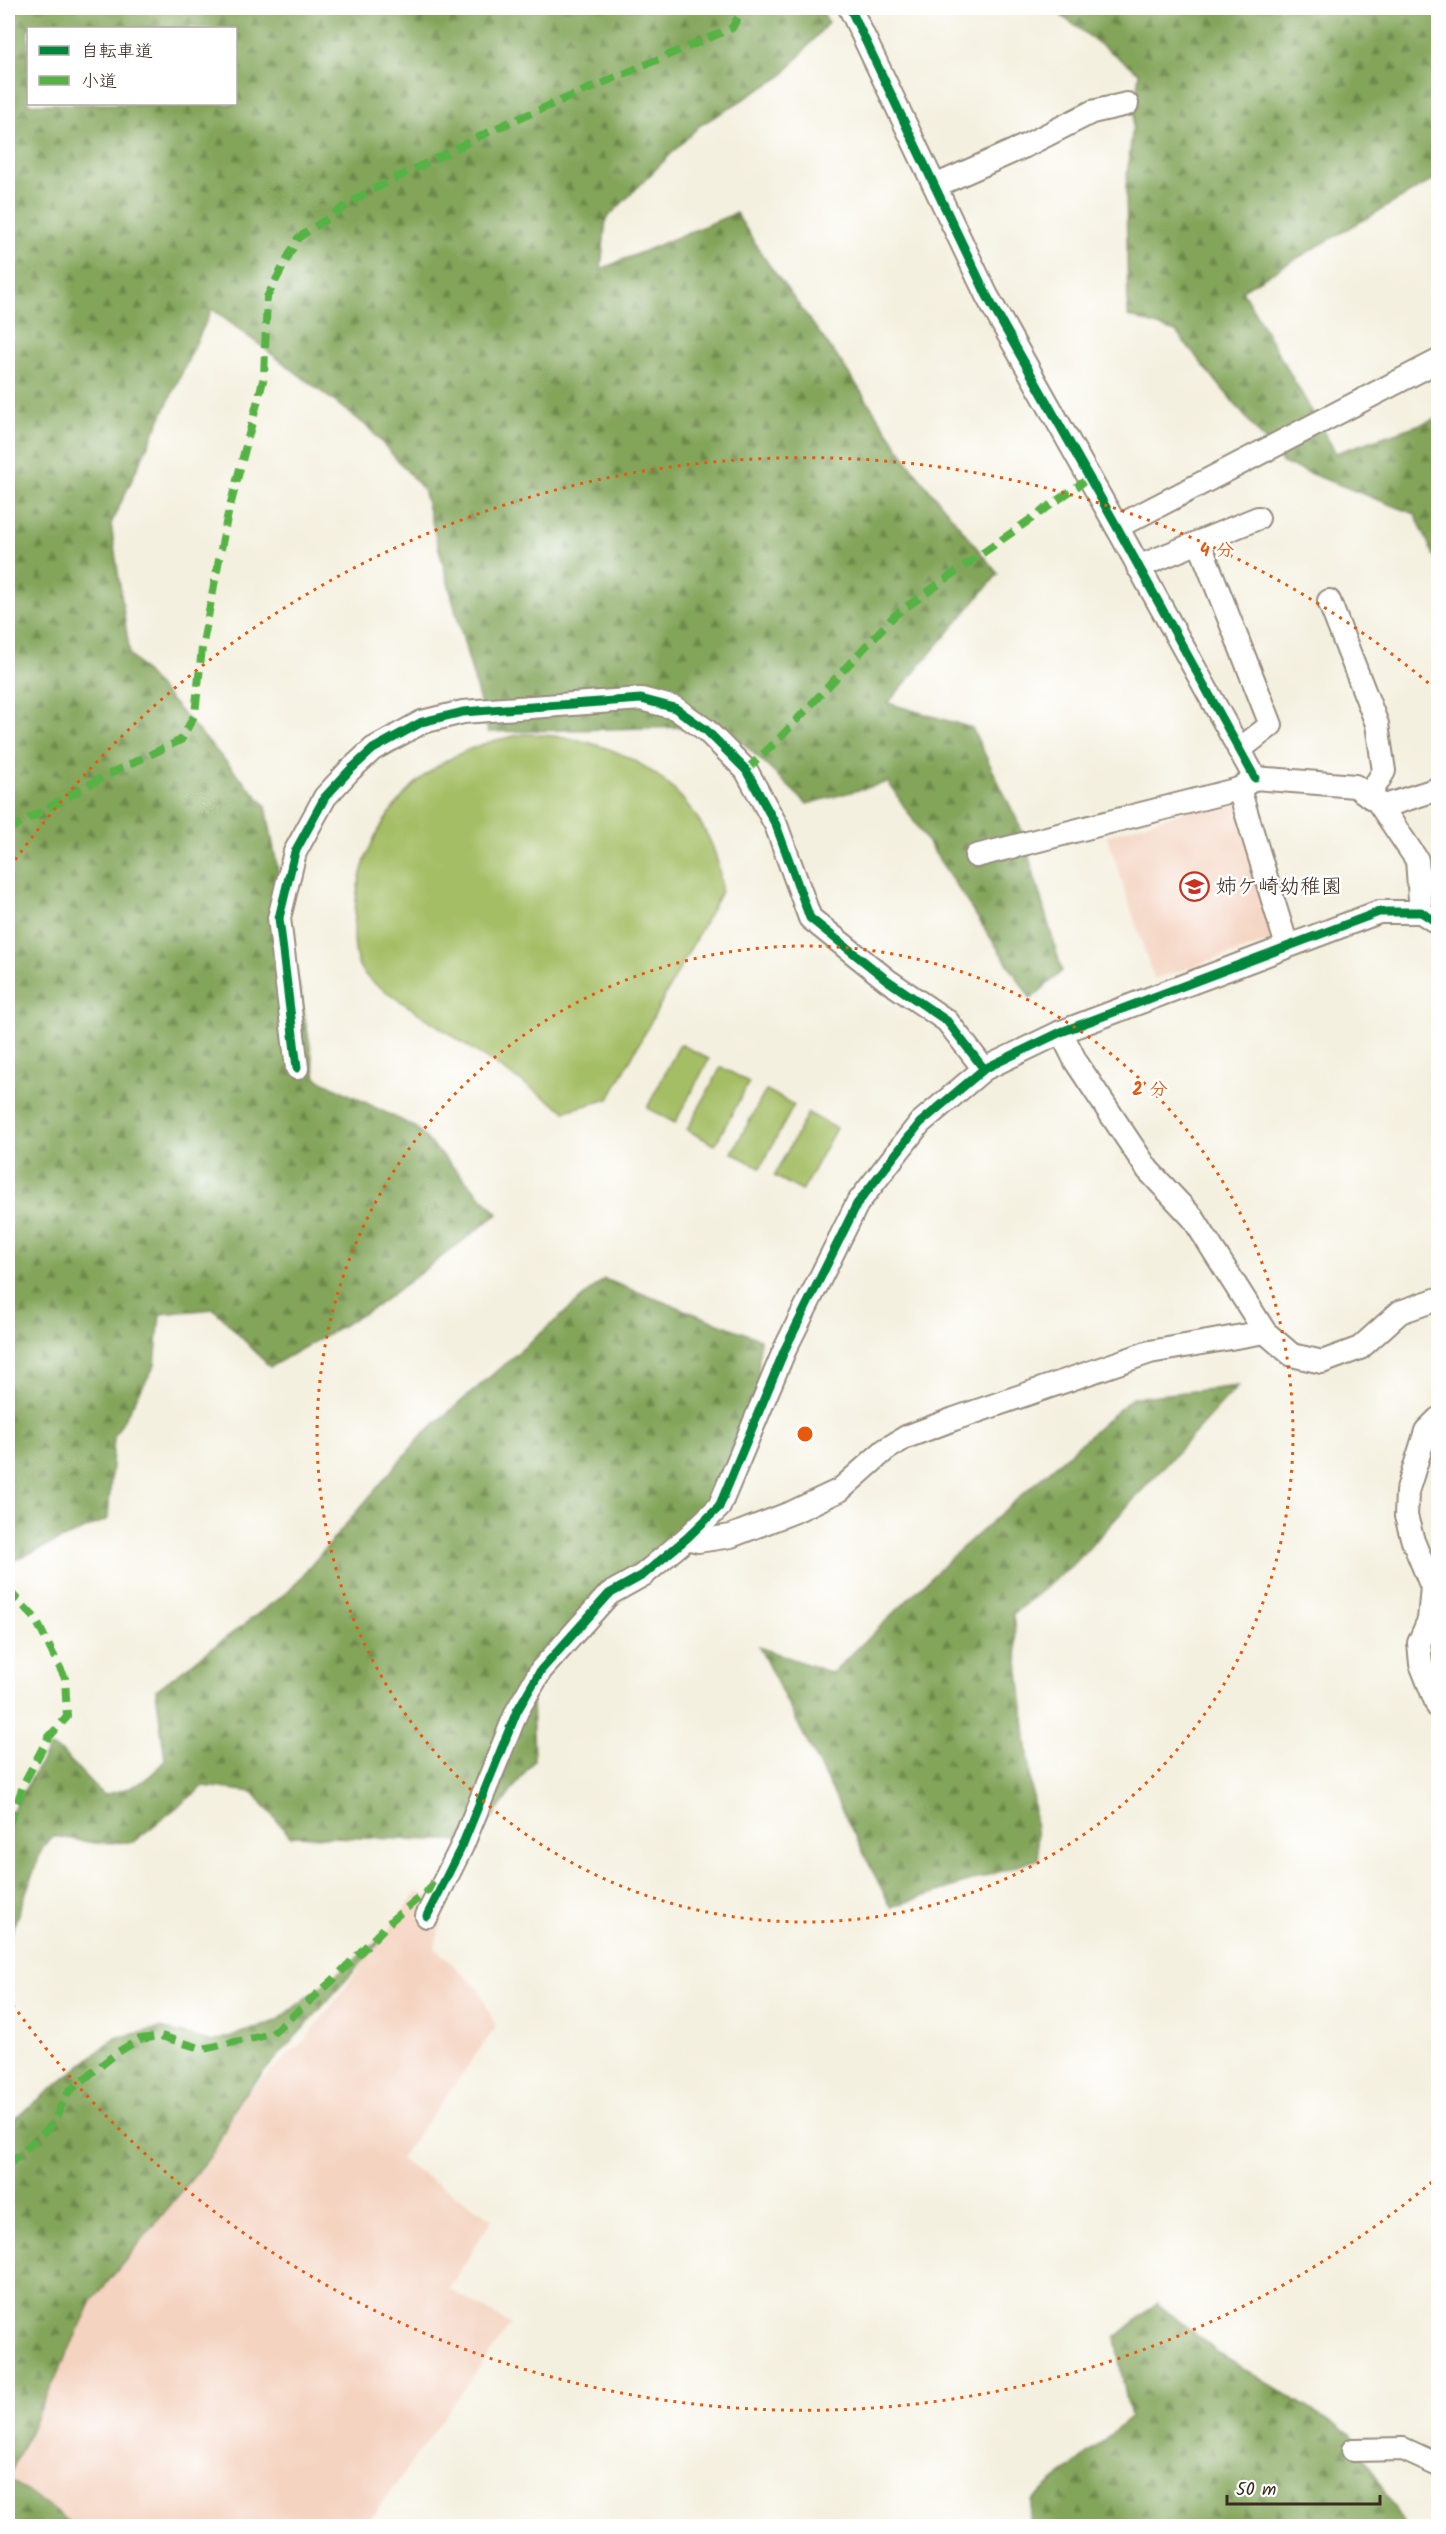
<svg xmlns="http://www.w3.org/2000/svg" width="1446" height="2534" viewBox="0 0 1446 2534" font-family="Kalam,'Klee One',sans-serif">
	<defs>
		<pattern id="forest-firs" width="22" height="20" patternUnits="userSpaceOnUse" patternTransform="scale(1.5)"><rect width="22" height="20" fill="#83a55a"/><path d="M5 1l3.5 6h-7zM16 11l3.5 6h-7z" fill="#6c874a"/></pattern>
	</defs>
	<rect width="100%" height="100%" fill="#fff"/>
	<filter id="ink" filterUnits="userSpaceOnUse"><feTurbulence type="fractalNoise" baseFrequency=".0167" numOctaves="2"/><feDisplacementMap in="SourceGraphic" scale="12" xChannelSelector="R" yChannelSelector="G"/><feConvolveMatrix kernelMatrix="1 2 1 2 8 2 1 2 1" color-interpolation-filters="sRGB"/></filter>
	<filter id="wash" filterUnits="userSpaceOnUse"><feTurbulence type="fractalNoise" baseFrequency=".008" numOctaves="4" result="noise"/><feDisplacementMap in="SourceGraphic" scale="24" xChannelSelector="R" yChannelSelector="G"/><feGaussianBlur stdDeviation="1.35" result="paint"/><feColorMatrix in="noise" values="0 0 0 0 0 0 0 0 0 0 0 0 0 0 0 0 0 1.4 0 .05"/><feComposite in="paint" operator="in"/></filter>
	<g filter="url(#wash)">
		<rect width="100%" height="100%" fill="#f4f0df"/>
		<g fill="#f4d3c0">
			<polygon points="1236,794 1283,937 1154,979 1107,836"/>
			<polygon points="417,1892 446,1904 435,1948 479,1989 496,2027 400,2159 492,2219 449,2289 511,2324 370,2520 369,2526 75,2526 8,2478 92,2301 213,2153 239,2100 307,2038"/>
		</g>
		<g fill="url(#forest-firs)" stroke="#5f683c" stroke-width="1.5" fill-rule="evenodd">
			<path d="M8 8H821L828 23 782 76 699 126 606 219 601 269 736 213 767 262 843 365 913 469 998 574 888 703 972 728 1020 826 1062 971 1031 999 888 782 807 804 725 726 488 732 423 489 368 427 212 309 111 524 130 655 266 806 316 1078 415 1127 498 1214 378 1305 270 1367 214 1309 160 1314 155 1365 114 1437 108 1519 8 1563ZM28 28H236V104H28Z"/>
			<polygon points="1051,8 1438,8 1438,177 1242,290 1336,453 1438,418 1438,565 1415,514 1283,463 1176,332 1128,316 1126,186 1139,73"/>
			<path d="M604 1279 760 1339 757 1395 704 1508 531 1670 534 1760 475 1841 290 1836 253 1792 204 1786 133 1842 95 1843 53 1836 42 1849 8 1941V1818L50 1747 62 1752 103 1795C132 1788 146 1784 165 1760L156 1690 290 1590 422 1435Z"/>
			<polygon points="1238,1386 1076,1562 1013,1614 1039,1859 891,1907 759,1647 832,1673 955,1554 1132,1398"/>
			<polygon points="387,1934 239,2100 213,2153 92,2301 8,2478 75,2526 8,2526 8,2124 115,2038 161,2028 213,2042 277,2021"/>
			<polygon points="1157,2303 1221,2355 1351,2434 1405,2526 1028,2526 1032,2500 1130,2418 1115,2338"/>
		</g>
		<g fill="#a4be65" stroke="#707442" stroke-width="1.5">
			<path d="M523 734C593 735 658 759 698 819 713 843 721 863 721 892L609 1099 565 1111 375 984C371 980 365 976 362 971 352 957 354 929 355 912 359 840 403 777 470 749 487 741 506 738 523 734Z"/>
			<polygon points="680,1044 709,1059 675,1123 647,1108"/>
			<polygon points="721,1067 749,1082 715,1145 687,1130"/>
			<polygon points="766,1090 794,1105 760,1168 732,1153"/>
			<polygon points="808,1113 836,1128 802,1191 774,1176"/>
		</g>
	</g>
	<g filter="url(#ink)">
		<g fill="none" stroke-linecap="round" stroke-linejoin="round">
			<defs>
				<g id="minor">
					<polyline points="850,8 987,296 1117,527 1255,778"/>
					<polyline points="935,186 1025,146 1092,112 1127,104"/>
					<polyline points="1117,527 1438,361"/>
					<polyline points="1199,542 1271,725 1239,750"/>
					<polyline points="1138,567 1258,518"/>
					<polyline points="1329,601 1377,724 1384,771 1369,796"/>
					<polyline points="1239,789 1287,946"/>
					<polyline points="1382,807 1438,789"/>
					<polyline points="976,856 1239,789 1255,778 1355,786 1378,802 1417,860 1421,912"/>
					<polyline points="1061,1032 1076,1062 1148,1170 1193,1218 1265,1332 1292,1355 1322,1362 1360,1348 1400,1312 1438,1299"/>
					<polyline points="297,1068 279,918 295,852 325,797 349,771 373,749 422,722 463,712 641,699 675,708 706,730 746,770 776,825 810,918 887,980 947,1021 984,1069"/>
					<polyline points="1438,1419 1426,1431 1407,1492 1406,1516 1413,1541 1432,1587 1429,1620 1419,1643 1421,1664 1438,1707"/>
					<polyline points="687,1538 698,1541 731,1536 793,1512 840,1490 885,1450 906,1437 954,1419 1150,1352 1265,1332"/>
					<polyline points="427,1916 462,1846 517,1711 541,1670 609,1594 643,1575 687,1538 719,1507 785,1349 857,1204 920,1123 984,1069 1061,1032 1379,912 1421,912 1438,923"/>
					<polyline points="1353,2450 1403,2449 1438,2465"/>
				</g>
			</defs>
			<use href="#minor" stroke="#988d7e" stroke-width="26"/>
			<use href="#minor" stroke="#fff" stroke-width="22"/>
			<g stroke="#57b245" stroke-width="8" stroke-dasharray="15 8" stroke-linecap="butt">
				<polyline points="746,770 777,741 895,615 1089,478"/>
				<polyline points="8,830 105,776 181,740 195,714 202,648 227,518 264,377 267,297 298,238 364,194 499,127 732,28 743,8"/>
				<polyline points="8,1590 35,1618 65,1678 67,1717 48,1738 25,1781 8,1827"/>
				<polyline points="8,2165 51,2126 69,2091 118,2052 140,2039 161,2036 203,2049 272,2034 332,1981 393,1919 443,1878"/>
			</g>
			<defs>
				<g id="cycleway">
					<polyline points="850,8 987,296 1117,527 1255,778"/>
					<polyline points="297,1068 279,918 295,852 325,797 349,771 373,749 422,722 463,712 641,699 675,708 706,730 746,770 776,825 810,918 887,980 947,1021 984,1069"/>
					<polyline points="427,1916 462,1846 517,1711 541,1670 609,1594 643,1575 687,1538 719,1507 785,1349 857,1204 920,1123 984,1069 1061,1032 1379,912 1421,912 1438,923"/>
				</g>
			</defs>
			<use href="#cycleway" stroke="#fff" stroke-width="13"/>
			<use href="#cycleway" stroke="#00873e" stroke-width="9"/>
		</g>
	</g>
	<g fill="none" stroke="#e8590c" stroke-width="3" stroke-dasharray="3 6">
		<circle cx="805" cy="1434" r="488"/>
		<path d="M1432 2182A976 976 0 0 1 10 2001M10 867A976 976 0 0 1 1432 686"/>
	</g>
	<defs>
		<symbol id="school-ring" viewBox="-11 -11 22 22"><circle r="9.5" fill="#fff" stroke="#c8321e" stroke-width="1.5"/><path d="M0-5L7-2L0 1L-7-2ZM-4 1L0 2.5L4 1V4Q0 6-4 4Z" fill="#c8321e"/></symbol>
	</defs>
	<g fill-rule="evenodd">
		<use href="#school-ring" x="1178" y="870" width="33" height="33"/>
	</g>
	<g text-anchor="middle" stroke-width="5" stroke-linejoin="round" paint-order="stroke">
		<g font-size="21" fill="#3b2a1e" stroke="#fff" text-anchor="start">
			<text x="1216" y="893">姉ケ崎幼稚園</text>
		</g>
	</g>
	<circle cx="805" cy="1434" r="9" fill="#e8590c" stroke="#fff" stroke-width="3"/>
	<g font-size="18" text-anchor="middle" font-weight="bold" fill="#e8590c" stroke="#fff" stroke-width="5" stroke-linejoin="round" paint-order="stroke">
		<text x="1217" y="556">4 分</text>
		<text x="1150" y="1095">2 分</text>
	</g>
	<rect width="1446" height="2534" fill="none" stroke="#fff" stroke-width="30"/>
	<rect x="27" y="27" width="210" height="78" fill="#ffffff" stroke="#b1aaa5" stroke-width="1.5"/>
	<rect x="39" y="46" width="30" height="9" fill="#00873e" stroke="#b1aaa5" stroke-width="1.5"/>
	<text x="81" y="57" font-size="18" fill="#3b2a1e">自転車道</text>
	<rect x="39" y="76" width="30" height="9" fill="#57b245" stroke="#b1aaa5" stroke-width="1.5"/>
	<text x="81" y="87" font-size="18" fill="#3b2a1e">小道</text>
	<path d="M1227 2495v9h153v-9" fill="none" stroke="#3b2a1e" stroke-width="3"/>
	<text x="1236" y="2495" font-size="18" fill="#3b2a1e" stroke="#ffffff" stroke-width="4.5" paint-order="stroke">50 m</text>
</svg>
